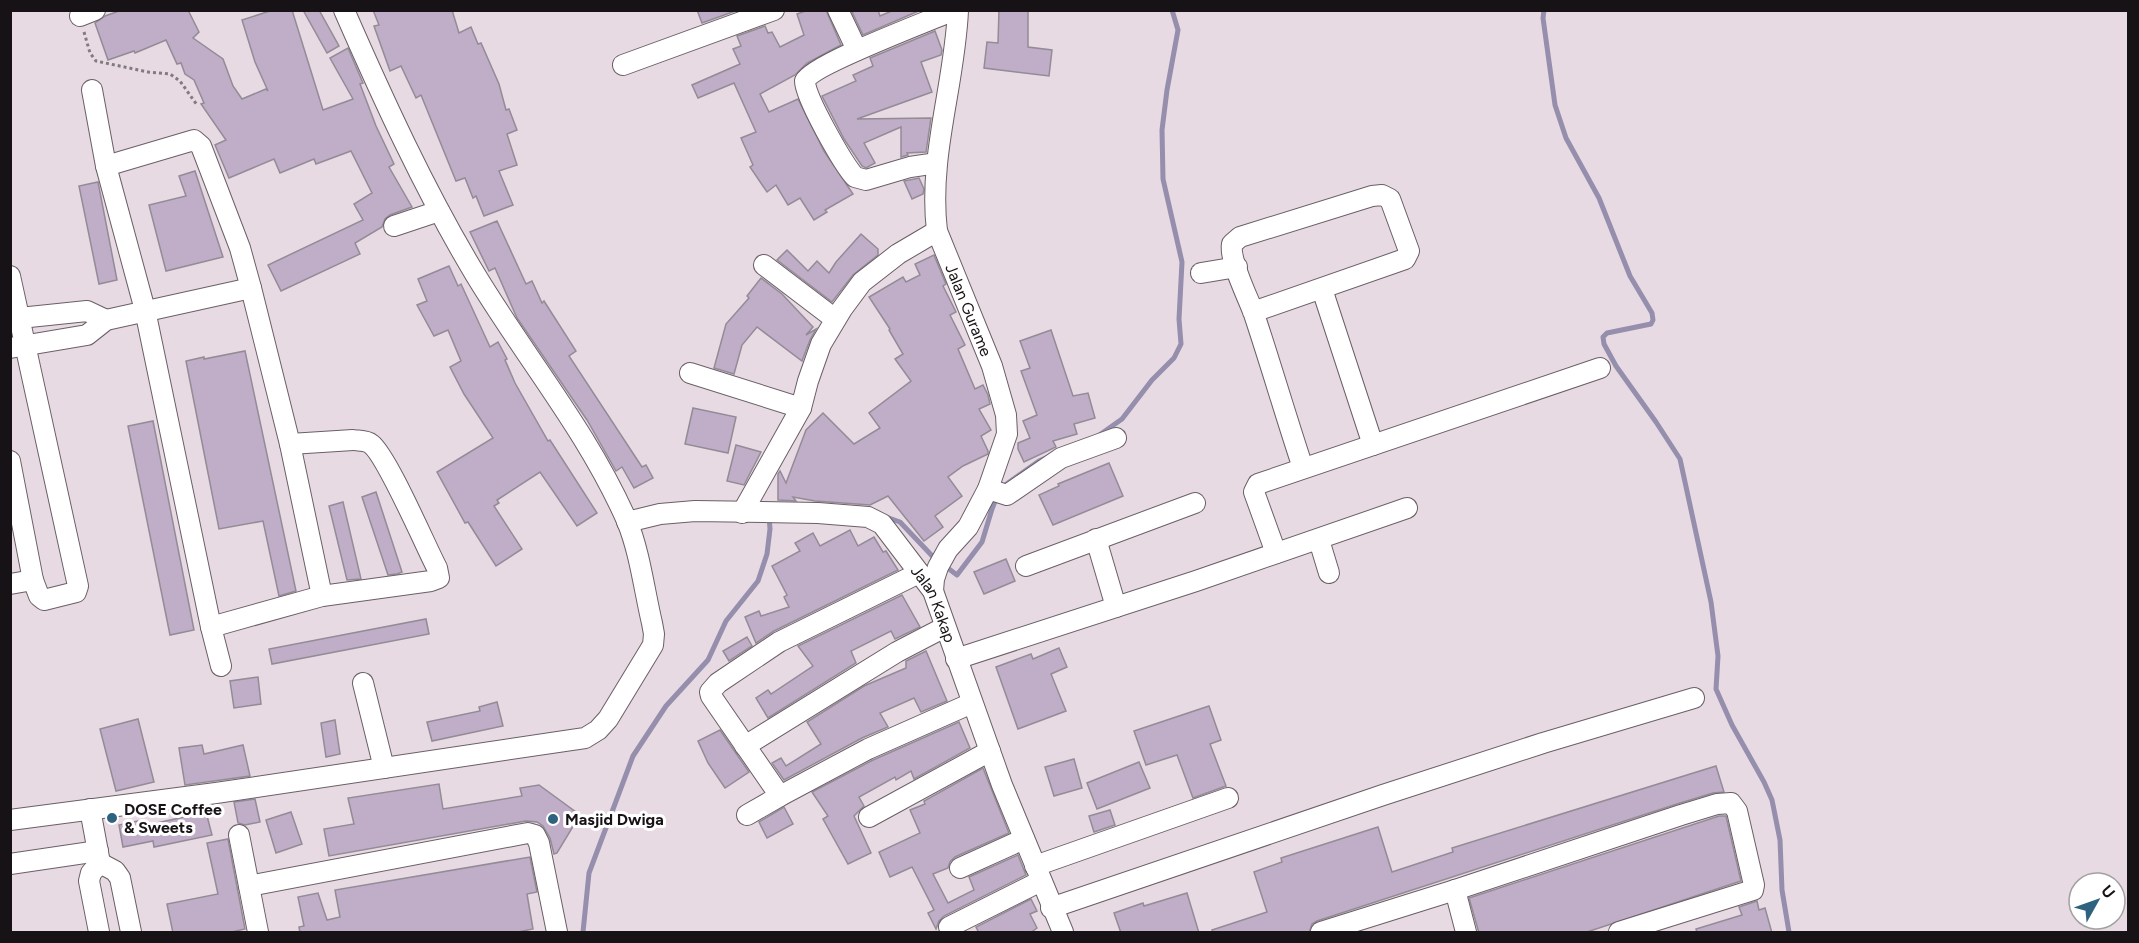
<svg xmlns="http://www.w3.org/2000/svg" width="2139" height="943" viewBox="0 0 2139 943" font-family="Figtree,sans-serif">
	<rect width="100%" height="100%" fill="#e7dae3"/>
	<g fill="none" stroke-linecap="round" stroke-linejoin="round">
		<g stroke="#958eac" stroke-width="5">
			<polyline points="1544,10 1543,18 1555,105 1566,138 1599,198 1630,276 1652,313 1653,320 1651,324 1607,333 1603,337 1604,344 1616,366 1656,422 1680,459 1711,602 1718,656 1716,689 1732,725 1764,782 1772,800 1780,840 1782,890 1789,932"/>
			<polyline points="1098,436 1122,419 1152,380 1174,358 1181,344 1179,319 1182,262 1163,179 1162,130 1167,90 1178,30 1172,10"/>
			<polyline points="1001,488 1039,461 1048,457"/>
			<polyline points="886,517 900,522 937,561"/>
			<polyline points="945,566 957,575 982,542 992,509 997,496"/>
			<polyline points="583,932 589,873 633,756 666,706 708,660 726,621 758,581 767,554 770,529 769,515"/>
		</g>
	</g>
	<g fill="#c0adc8" stroke="#938b96" stroke-width="1.5">
		<polygon points="122,10 188,10 199,32 193,38 223,59 233,86 242,99 266,89 268,91 255,62 242,20 273,10 292,10 323,110 353,99 330,58 348,48 363,83 360,84 376,126 394,164 389,167 412,207 390,215 385,219 382,227 355,243 360,254 281,291 268,265 363,220 354,204 372,193 351,151 316,164 314,159 280,173 274,159 229,178 215,145 226,140 201,104 204,103 194,80 185,74 181,63 177,64 166,40 135,53 134,51 108,60 95,23 105,16"/>
		<polygon points="303,10 319,10 339,46 327,53"/>
		<polygon points="373,10 452,10 459,33 471,27 478,44 481,43 499,84 506,110 509,109 517,130 507,134 517,165 499,171 513,205 484,216 476,196 473,198 465,178 456,181 421,95 416,98 401,66 390,71 374,26 379,25"/>
		<polygon points="697,10 738,10 702,23"/>
		<polygon points="808,10 826,10 841,45 807,63 795,75 760,94 769,112 798,99 824,151 853,194 825,210 827,212 814,220 800,198 788,205 776,185 767,192 750,167 753,165 741,138 756,132 734,83 698,98 692,85 740,64 733,49 741,46 737,36 765,26 768,33 772,32 780,47 804,35 797,14"/>
		<polygon points="858,10 878,10 880,16 894,10 921,10 863,35 852,12"/>
		<polygon points="999,10 1028,10 1028,47 1052,50 1049,76 984,68 987,42 998,43"/>
		<polygon points="935,31 942,50 941,55 921,62 932,92 857,119 931,118 926,152 907,153 908,155 901,157 901,127 864,143 875,163 866,168 862,166 844,139 822,96 856,81 853,75 873,66 870,58"/>
		<polygon points="195,171 223,257 166,271 149,205 186,196 179,176"/>
		<polygon points="919,178 924,189 923,194 912,199 904,181"/>
		<polygon points="98,182 117,280 99,284 79,186"/>
		<polygon points="497,221 526,284 532,281 542,303 544,301 576,351 569,356 642,467 646,465 653,478 634,488 622,467 616,471 587,420 517,318 495,268 489,271 470,232"/>
		<polygon points="861,234 878,249 878,255 853,275 832,302 777,260 787,250 808,271 817,261 829,273 836,262"/>
		<polygon points="934,255 946,284 943,286 956,312 950,315 965,345 958,349 975,389 983,385 988,395 990,404 979,409 991,430 981,436 988,451 988,454 963,466 948,477 962,496 935,516 943,527 924,541 888,496 870,505 815,501 793,497 796,501 778,500 778,474 780,471 786,483 806,430 823,413 854,444 880,428 869,413 911,381 895,359 903,354 889,330 890,329 869,297 903,277 906,282 920,275 915,264"/>
		<polygon points="449,266 458,286 461,284 490,347 498,342 507,359 505,360 515,383 548,441 550,440 597,513 577,526 540,472 497,500 499,503 494,506 522,549 496,566 468,522 465,523 437,472 493,438 464,394 450,367 461,361 448,330 434,336 417,305 427,301 418,279"/>
		<polygon points="761,278 782,294 813,327 806,335 816,329 810,340 802,361 757,327 742,345 734,374 714,368 726,324 749,298 747,296"/>
		<polygon points="1051,330 1073,396 1088,393 1095,418 1074,424 1077,434 1053,441 1056,447 1024,462 1018,449 1018,443 1030,438 1023,421 1037,415 1021,371 1030,368 1020,341"/>
		<polygon points="245,351 296,591 279,596 263,521 219,529 186,361 204,357 204,359"/>
		<polygon points="693,408 736,417 728,453 685,444"/>
		<polygon points="153,421 194,630 170,635 128,426"/>
		<polygon points="736,445 761,452 744,485 727,481"/>
		<polygon points="1109,463 1123,496 1053,525 1039,495 1059,486 1058,484"/>
		<polygon points="376,492 402,572 397,574 388,575 362,497"/>
		<polygon points="343,502 361,579 347,580 329,506"/>
		<polygon points="850,530 858,546 874,537 883,552 886,551 898,570 774,631 756,643 745,617 759,611 761,616 789,607 784,597 787,595 772,566 800,551 795,543 813,533 820,546"/>
		<polygon points="1006,559 1015,581 984,594 974,572"/>
		<polygon points="902,595 920,627 895,639 891,631 851,651 856,663 768,718 756,698 768,690 771,694 813,666 798,646"/>
		<polygon points="426,619 429,634 272,664 269,649"/>
		<polygon points="747,637 752,646 729,661 723,651"/>
		<polygon points="1059,648 1067,667 1051,674 1066,711 1018,729 996,667 1031,654 1033,659"/>
		<polygon points="926,651 947,701 921,712 914,698 880,713 888,727 862,738 784,780 772,763 781,758 786,766 821,744 807,722 864,686 906,668 906,661"/>
		<polygon points="258,677 261,704 234,708 230,681"/>
		<polygon points="497,702 503,726 432,741 427,722 480,711 479,707"/>
		<polygon points="1209,706 1221,740 1210,744 1226,786 1193,798 1177,755 1146,765 1134,731"/>
		<polygon points="138,719 154,782 116,791 100,729"/>
		<polygon points="335,720 340,754 326,757 321,723"/>
		<polygon points="959,722 970,748 914,779 911,771 896,780 895,777 859,797 864,806 854,816 871,853 848,864 823,819 828,816 812,792 873,760"/>
		<polygon points="720,730 749,772 725,788 708,763 698,741"/>
		<polygon points="202,745 204,754 243,745 250,776 185,785 179,748"/>
		<polygon points="1074,759 1082,788 1054,796 1045,767"/>
		<polygon points="1139,762 1150,788 1097,809 1087,783"/>
		<polygon points="1716,766 1724,792 1713,793 1677,804 1317,921 1312,924 1309,933 1213,933 1212,930 1267,912 1254,872 1282,862 1281,858 1378,827 1392,872 1453,852 1452,848"/>
		<polygon points="983,768 1009,833 955,857 950,862 948,868 933,874 948,903 974,890 969,877 1018,855 1026,875 944,916 939,921 936,929 928,913 934,910 912,867 890,877 879,852 920,833 910,810 925,804 924,801"/>
		<polygon points="439,784 443,809 522,796 520,788 539,785 580,815 557,853 554,854 550,838 543,826 537,822 526,821 329,856 324,829 354,824 348,798"/>
		<polygon points="255,799 260,822 245,825 238,823 234,802"/>
		<polygon points="784,807 793,824 767,838 759,822"/>
		<polygon points="1110,810 1115,825 1094,832 1089,816"/>
		<polygon points="206,812 212,835 154,847 153,841 123,847 119,825 138,821 139,827"/>
		<polygon points="291,812 302,844 276,853 266,820"/>
		<polygon points="1719,816 1726,816 1741,881 1584,933 1479,933 1469,898"/>
		<polygon points="228,839 245,929 227,933 173,933 167,904 218,894 207,843"/>
		<polygon points="530,857 537,892 527,894 533,929 513,933 300,933 299,927 304,926 298,897 318,893 327,920 340,917 335,890"/>
		<polygon points="1187,893 1199,933 1121,933 1114,913 1143,903 1144,906"/>
		<polygon points="1031,899 1037,911 1030,914 1037,928 1030,933 979,933 976,927"/>
		<polygon points="1757,901 1759,910 1765,908 1772,933 1697,933 1696,929 1742,915 1739,907"/>
	</g>
	<g fill="none" stroke-linecap="round" stroke-linejoin="round">
		<defs>
			<g id="minor">
				<polyline points="838,10 857,50"/>
				<polyline points="80,16 95,10"/>
				<polyline points="623,65 774,10"/>
				<polyline points="92,90 106,166 145,310 211,627 221,666"/>
				<path d="M937 163 910 167 866 180 855 177C843 164 805 97 805 81 813 64 930 21 954 10"/>
				<polyline points="106,166 194,140 201,146 240,248 251,288 290,444 322,596"/>
				<polyline points="394,226 439,211"/>
				<polyline points="764,265 835,319"/>
				<polyline points="1201,273 1237,267"/>
				<polyline points="10,276 78,586 76,592 44,600 39,596 33,580 10,461"/>
				<polyline points="1322,289 1373,445"/>
				<path d="M1253 312 1405 259 1409 251 1390 199 1382 195 1372 196 1240 237 1232 244C1229 261 1248 297 1254 314 1271 365 1286 417 1303 468"/>
				<polyline points="10,319 87,311 106,320"/>
				<polyline points="10,348 87,335 106,320 251,288"/>
				<polyline points="690,373 801,408"/>
				<polyline points="988,489 1007,495 1061,458 1116,438"/>
				<polyline points="742,513 801,408 808,381 821,344 842,309 862,282 898,254 937,231"/>
				<path id="s1" d="M627 522 660 514 695 511 818 513 868 517 882 524 933 591 1002 785 1063 932"/>
				<polyline points="1096,539 1116,607"/>
				<polyline points="1319,540 1329,573"/>
				<polyline points="1276,553 1254,492 1258,484 1600,368"/>
				<polyline points="1026,566 1195,503"/>
				<polyline points="919,573 779,642 718,683 710,692 711,696 780,796 868,749 972,703"/>
				<polyline points="10,584 33,580"/>
				<path d="M933 591 934 579 938 567 948 549 968 527 988 489 1007 434 1006 415 992 366 937 231C928 156 955 84 958 10"/>
				<path d="M211 627 322 596 431 581 439 578 437 568C425 545 387 456 371 444 366 440 359 441 353 440L290 444"/>
				<polyline points="956,659 1196,581 1407,508"/>
				<polyline points="363,683 384,768"/>
				<polyline points="745,746 897,652 945,627"/>
				<polyline points="90,809 100,863"/>
				<polyline points="747,815 780,796"/>
				<polyline points="869,817 990,751"/>
				<path d="M10 820 216 793 585 738 598 730 608 719 653 645 654 634 652 623C644 589 640 553 627 521 588 432 525 357 475 274 425 191 383 99 344 10"/>
				<polyline points="239,835 258,932"/>
				<polyline points="100,863 115,871 120,878 131,932"/>
				<polyline points="10,864 98,851"/>
				<polyline points="1035,866 1228,798"/>
				<polyline points="960,868 1024,839"/>
				<polyline points="249,886 528,833 535,835 539,843 557,932"/>
				<polyline points="1455,890 1466,932"/>
				<polyline points="1051,908 1383,795 1543,743 1694,698"/>
				<polyline points="949,927 1041,881"/>
				<polyline points="99,932 89,881 91,873 100,863"/>
				<polyline points="1321,932 1455,890 1681,815 1717,804 1731,803 1737,811 1754,885 1753,890 1619,932"/>
			</g>
		</defs>
		<use href="#minor" stroke="#6a5f66" stroke-width="22"/>
		<polyline stroke="#837a80" stroke-width="3" stroke-dasharray="3 3" stroke-linecap="butt" points="84,32 90,53 96,61 148,72 170,74 180,81 197,105"/>
		<use href="#minor" stroke="#fff" stroke-width="20"/>
	</g>
	<g fill="#2f627f" stroke="#fff" stroke-width="2">
		<circle cx="112" cy="818" r="6"/>
		<circle cx="553" cy="819" r="6"/>
	</g>
	<g text-anchor="middle" stroke-width="6" stroke-linejoin="round" paint-order="stroke">
		<g font-size="16" fill="#171215" stroke="#fff">
			<text transform="translate(969 310) rotate(68)" y="6">Jalan Gurame</text>
			<text dy="6" stroke="none"><textPath href="#s1" startOffset="354">Jalan Kakap</textPath></text>
		</g>
		<g font-size="16" font-weight="bold" fill="#171215" stroke="#fff" text-anchor="start">
			<text x="124" y="815">DOSE Coffee<tspan x="124" dy="18">&amp; Sweets</tspan></text>
			<text x="565" y="825">Masjid Dwiga</text>
		</g>
	</g>
	<rect width="2139" height="943" fill="none" stroke="#171215" stroke-width="24"/>
	<g transform="translate(2097 901) rotate(50)"><circle r="28" fill="#ffffff" stroke="#a2a0a1" stroke-width="1.5"/>
	<path d="M0-4.5L10 22L0 15L-10 22Z" fill="#2f627f"/>
	<text y="-9" font-size="16" font-weight="bold" text-anchor="middle" fill="#171215">U</text>
	</g>
</svg>
